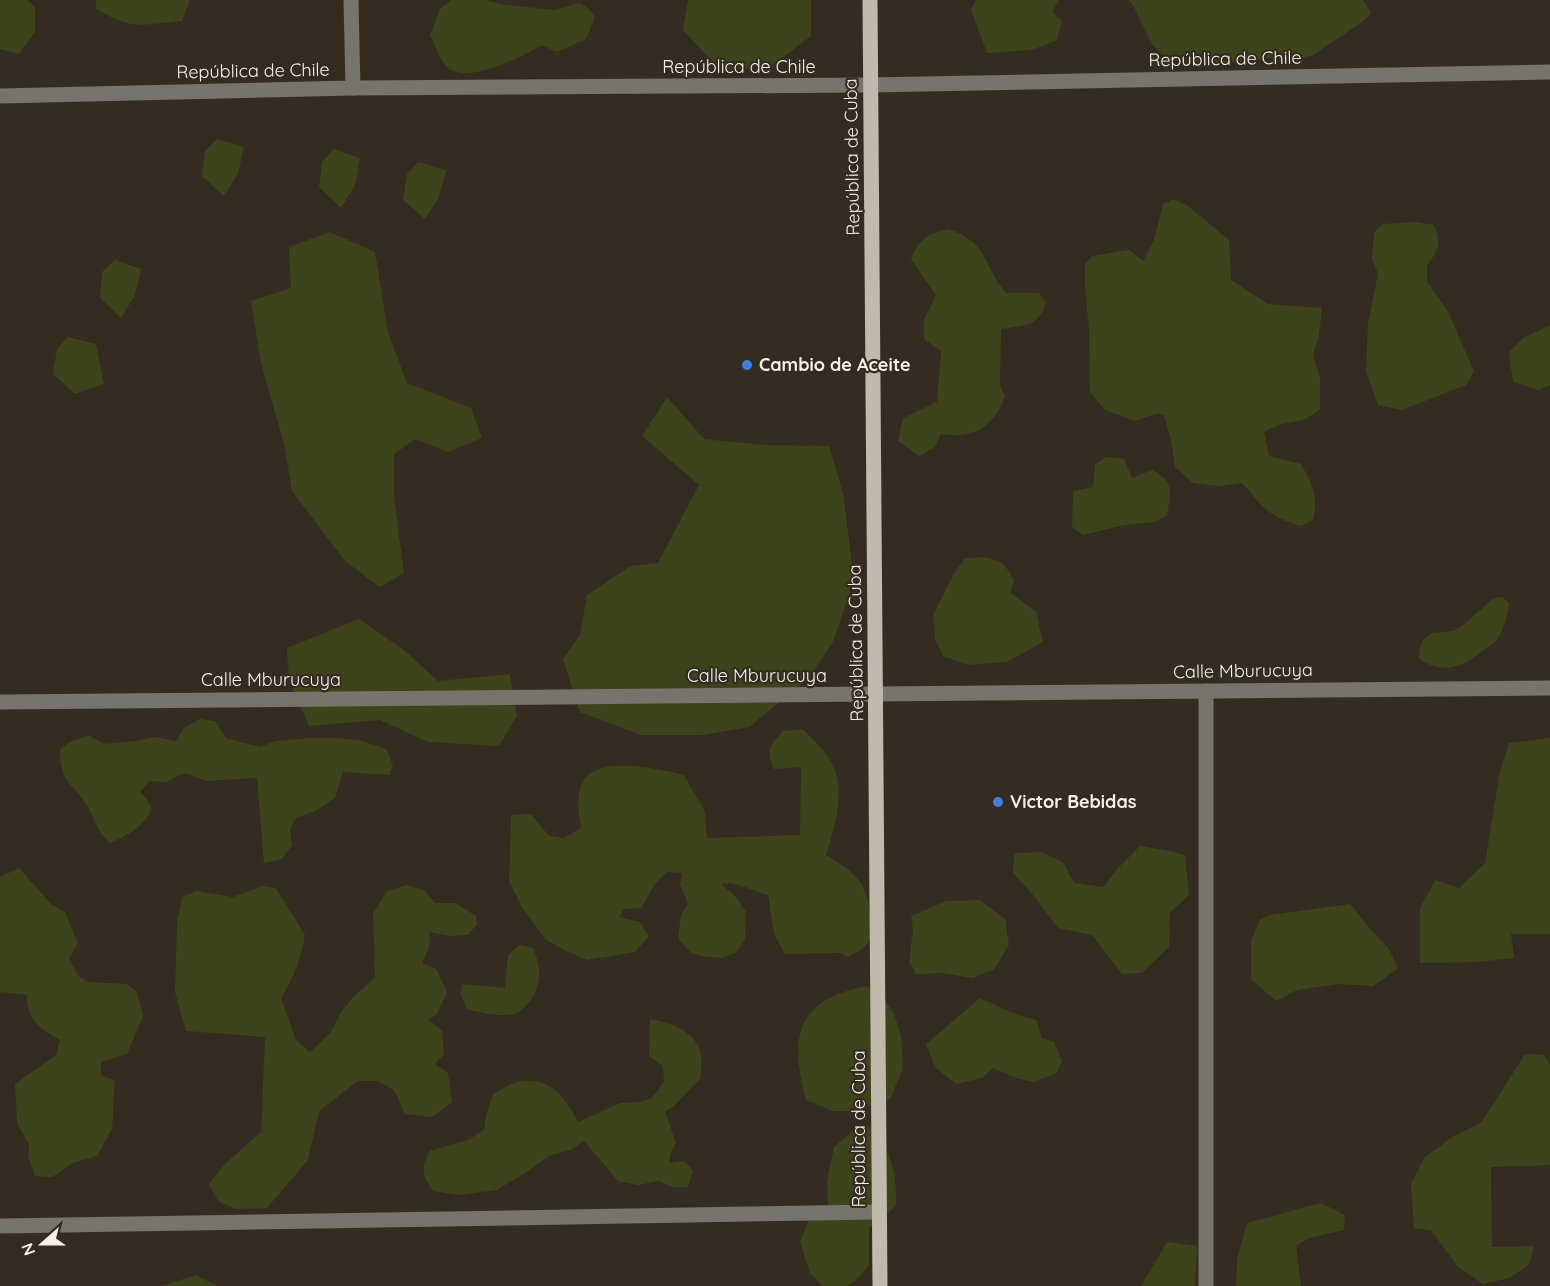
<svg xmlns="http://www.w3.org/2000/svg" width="1550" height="1286" viewBox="0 0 1550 1286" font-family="Quicksand,sans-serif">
	<rect width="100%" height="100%" fill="#342c20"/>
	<g fill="#3d441b">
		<polygon points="0,0 27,0 35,7 35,32 19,54 0,49"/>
		<path d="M96 0H190L182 21C165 22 144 27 127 23 117 21 106 14 96 9Z"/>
		<path d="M451 0H487L499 4 554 10 579 3 589 9 595 17 586 39 557 52 542 45C523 56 463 88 445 65 439 57 435 45 430 35L440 9Z"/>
		<polygon points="688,0 811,0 811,36 770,67 719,69 683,30"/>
		<polygon points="976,0 1059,0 1052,12 1062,21 1057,40 1032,50 987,53 971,10"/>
		<polygon points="1129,0 1363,0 1371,13 1365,20 1313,55 1291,63 1278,57 1198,66 1163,56 1151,43 1135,9"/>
		<polygon points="217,139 244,147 238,173 224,196 202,176 205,151"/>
		<polygon points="334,149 360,158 355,185 341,208 319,187 322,162"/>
		<polygon points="418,162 446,170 439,197 425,219 403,200 407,174"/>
		<path d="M1173 199 1188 206 1229 240 1231 280 1268 304 1322 308 1319 335 1313 355 1320 378V410L1303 420 1278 425 1264 432 1269 456 1301 464C1312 483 1319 497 1313 520L1300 526C1286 521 1272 516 1261 505 1254 498 1250 490 1242 483L1219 486 1193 483 1175 467 1171 439 1164 416 1158 413 1135 421 1105 410 1090 392 1089 330 1085 288V264L1092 256 1129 250 1143 261 1154 240 1163 204Z"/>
		<path d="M1416 222 1434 225C1441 242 1439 251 1427 265V282L1447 310 1474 371 1466 385 1402 410 1378 405 1366 372 1368 323 1378 274 1372 259 1374 232 1383 224Z"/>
		<path d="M948 229C989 242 983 267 1006 293H1039L1046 302C1039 327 1024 326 1001 329L1000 386 1005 396C998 416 984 434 960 435 954 436 947 434 941 434L935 447 919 456 898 441 903 418 937 402 941 351 924 339V320L936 295 911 259C920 238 927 234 948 229Z"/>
		<polygon points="330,232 375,252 388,332 407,383 471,408 482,438 448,452 415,439 394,454 394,497 404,573 380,587 345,561 292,491 284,444 261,363 251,301 291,288 289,247"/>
		<polygon points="115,260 141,269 135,295 121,318 100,298 102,272"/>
		<polygon points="1550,325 1550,385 1539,390 1513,382 1509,352 1523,338"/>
		<polygon points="68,337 96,344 104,384 75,394 53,374 57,349"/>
		<polygon points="667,397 704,439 763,445 829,446 843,493 854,580 833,642 808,679 749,727 702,735 641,735 580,712 563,659 580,635 587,595 630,566 658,563 699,485 642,436"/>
		<path d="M1106 457 1124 459 1132 478 1152 470C1175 482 1171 491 1167 515L1155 522 1124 525 1083 535 1072 527 1073 491 1093 487 1095 464Z"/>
		<path d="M984 557C1002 561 1006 564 1014 581L1010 592 1036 612 1043 642 1007 662 968 665 943 656 935 639 933 615 955 572 965 558Z"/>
		<path d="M1503 597 1509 604C1507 615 1504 630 1497 640 1494 644 1487 648 1482 651 1463 668 1440 675 1419 658L1420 647 1424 639 1432 633 1453 631 1462 626 1494 598Z"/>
		<polygon points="359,619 404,650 438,681 510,674 517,716 499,746 428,742 380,720 309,726 289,681 287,648"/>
		<path d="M200 719 215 721 226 738 260 747 275 741 311 738H335L359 740 386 749 393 765 390 775 343 772 335 798 317 810 296 818 290 830 292 845 282 859 264 863 257 778 206 781 185 773 166 782 150 781 140 792 146 798 152 810C142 828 129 834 111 843 96 832 97 822 88 807 73 783 59 782 60 749L70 742 89 735 104 744 135 741 155 737 176 741 184 728Z"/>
		<path d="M802 729C814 740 828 753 834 768 845 795 834 829 826 855 868 880 867 889 873 935L863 949 848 957 840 953 785 954 774 934 768 895C752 891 736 880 721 884L736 897 746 912 745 939 737 952 722 958 702 956 691 953 678 938 681 915 688 904 680 884 682 873 668 872C652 884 652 891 641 908L624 909 619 917 640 922 649 936 635 952 587 960 566 951 545 939 522 907 509 881 511 815 531 814 549 836 564 838 581 828C579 814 576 800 581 786 592 753 659 769 684 775L705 812 707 838 800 835 801 767 774 769C766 749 770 745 783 731Z"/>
		<polygon points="1550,738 1550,934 1511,934 1514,958 1477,962 1420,963 1420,908 1435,880 1459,888 1485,863 1500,771 1509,743"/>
		<polygon points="1140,846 1166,850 1185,855 1189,895 1170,913 1169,947 1142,973 1122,974 1092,935 1058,928 1033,895 1013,873 1014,853 1041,852 1063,862 1074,883 1103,887 1117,869"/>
		<path d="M19 868 51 904 65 912 78 943 69 959 79 977 89 982 126 984 137 992 143 1016 127 1054 101 1062V1075L115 1081 112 1129 97 1156 73 1163 52 1177 35 1176 28 1157 29 1144 17 1123 15 1084 56 1055 60 1040C39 1028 27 1021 27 995L0 992V877Z"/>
		<path d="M406 885 424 890 435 903H455L476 916 477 924 468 935 450 936 430 932 429 948 422 963 436 969 447 992 437 1014 428 1020 442 1030 444 1054 435 1064 448 1073 452 1102 432 1117 405 1114 394 1090 378 1081H358L319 1111 308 1160 267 1208 236 1209 218 1201 209 1184 226 1163 261 1132 265 1037 186 1031 175 992 177 923 182 897 196 891 233 897 262 886 276 888 305 935C301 958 294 978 281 998L296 1040 310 1052 331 1032 341 1012 353 997 375 978 373 914 386 892Z"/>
		<polygon points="980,900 1005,919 1009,945 994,969 973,978 942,973 916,974 909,962 913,930 911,916 946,901"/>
		<polygon points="1350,904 1372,931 1389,949 1398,968 1373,986 1338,984 1297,990 1276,1001 1251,979 1251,941 1260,920 1270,915"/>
		<path d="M520 945 533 948C537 958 541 969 539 980 537 992 526 1011 514 1014 500 1017 481 1013 467 1009L460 994 462 984 505 988 508 955Z"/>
		<path d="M866 986 883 998 894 1014 901 1036 903 1069 890 1099 854 1111H833L806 1100C789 1035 796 1001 866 986Z"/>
		<polygon points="980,998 1013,1013 1036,1020 1042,1038 1054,1042 1062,1061 1057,1073 1034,1082 1016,1078 993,1068 982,1078 956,1084 935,1067 926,1044"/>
		<path d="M650 1019C669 1022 698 1032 701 1055 702 1062 701 1071 700 1079L673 1107 665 1111 676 1143 671 1152 669 1163 684 1161 693 1170 688 1187H672L659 1181 638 1185 618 1181 584 1141 570 1150 548 1156 530 1170 497 1190 459 1195 433 1191C422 1174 420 1169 430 1151L468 1140 484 1130 486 1116 493 1094C502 1089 515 1081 524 1081 554 1079 566 1100 578 1122L620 1103 640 1102 652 1098 664 1082 663 1066 649 1056Z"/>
		<polygon points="1525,1054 1544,1055 1550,1065 1550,1165 1491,1167 1492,1247 1534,1246 1529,1265 1509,1278 1483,1284 1457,1266 1431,1230 1414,1228 1411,1184 1424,1158 1452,1137 1481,1123"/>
		<path d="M867 1125C892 1150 897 1172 896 1206L869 1228V1265L860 1276 848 1286H823L810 1273 800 1242 808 1222 828 1204 827 1181 834 1147 858 1127Z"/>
		<polygon points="1321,1203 1345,1215 1344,1230 1309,1238 1296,1246 1301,1286 1236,1286 1237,1259 1247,1223"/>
		<polygon points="1167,1242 1197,1246 1195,1286 1141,1286"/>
		<polygon points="196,1275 217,1286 162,1286"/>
	</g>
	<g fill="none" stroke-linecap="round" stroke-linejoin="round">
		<g stroke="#76746d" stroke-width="15">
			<polyline points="351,0 353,88"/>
			<polyline points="0,96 353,88 870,85 1550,72"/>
			<polyline points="1206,691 1206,1286"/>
			<polyline points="0,702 1550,688"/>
			<polyline points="0,1226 879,1212"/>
		</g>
		<polyline stroke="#bfbaac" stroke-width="15" points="870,0 880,1286"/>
	</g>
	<g fill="#3f7fe0" stroke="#342c20" stroke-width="2">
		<circle cx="747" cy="365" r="6"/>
		<circle cx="998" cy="802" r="6"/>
	</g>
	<g text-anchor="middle" stroke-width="4.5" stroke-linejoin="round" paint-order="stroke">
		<g font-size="18" fill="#f6f1e9" stroke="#342c20">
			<text transform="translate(1225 59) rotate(-1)" y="6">República de Chile</text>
			<text x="739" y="73">República de Chile</text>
			<text transform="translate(253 71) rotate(-1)" y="6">República de Chile</text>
			<text transform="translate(852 157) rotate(-91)" y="6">República de Cuba</text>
			<text transform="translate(856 643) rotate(-91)" y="6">República de Cuba</text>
			<text transform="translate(1243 671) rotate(-1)" y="6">Calle Mburucuya</text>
			<text x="757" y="682">Calle Mburucuya</text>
			<text x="271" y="686">Calle Mburucuya</text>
			<text transform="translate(859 1129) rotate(-90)" y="6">República de Cuba</text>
		</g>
		<g font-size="18" font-weight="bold" fill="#f6f1e9" stroke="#342c20" text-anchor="start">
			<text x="759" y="371">Cambio de Aceite</text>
			<text x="1010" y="808">Victor Bebidas</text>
		</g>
	</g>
	<g transform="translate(42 1244) rotate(249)" stroke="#342c20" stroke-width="4.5" paint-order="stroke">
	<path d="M0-4.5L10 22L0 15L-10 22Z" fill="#f6f1e9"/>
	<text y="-9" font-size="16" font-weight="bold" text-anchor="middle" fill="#f6f1e9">N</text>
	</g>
</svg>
